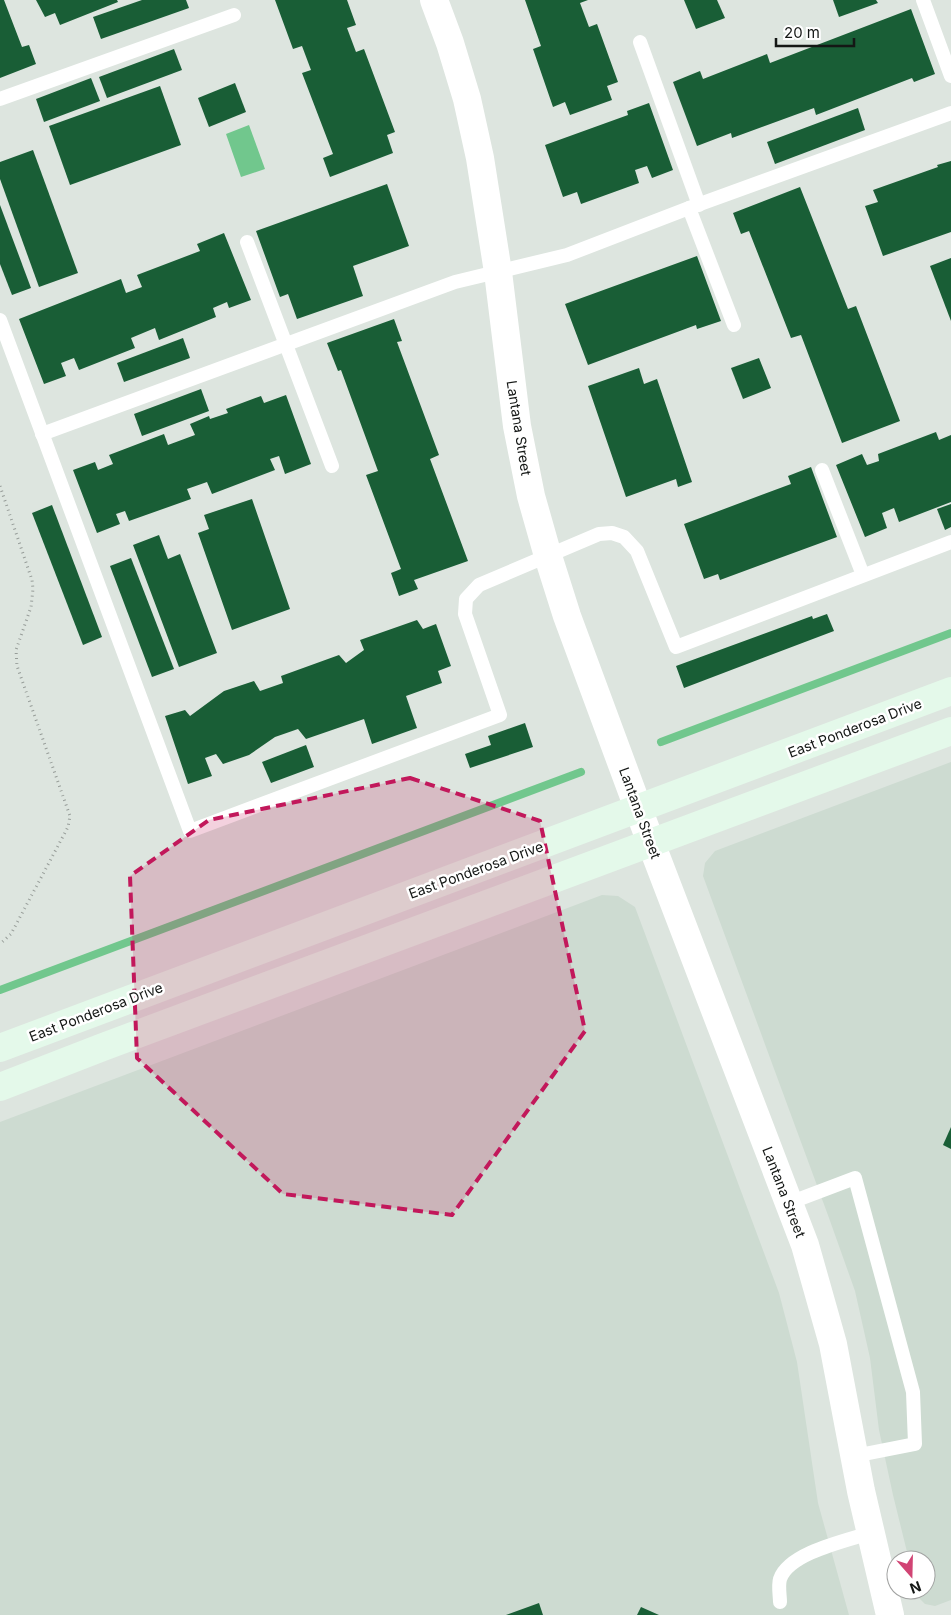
<svg xmlns="http://www.w3.org/2000/svg" width="951" height="1615" viewBox="0 0 951 1615" font-family="Inter,sans-serif">
	<rect width="100%" height="100%" fill="#dde5df"/>
	<g fill="#cddbd1">
		<polygon points="951,762 951,1600 935,1606 925,1604 918,1597 917,1590 926,1590 926,1560 909,1560 893,1495 879,1430 870,1358 855,1291 829,1218 703,876 705,863 715,851"/>
		<polygon points="602,895 618,896 635,907 779,1293 797,1362 818,1503 849,1615 0,1615 0,1122"/>
	</g>
	<polygon fill="#71c78d" points="249,125 265,169 241,177 226,134"/>
	<g fill="none" stroke-linecap="round" stroke-linejoin="round">
		<g stroke="#71c78d" stroke-width="8">
			<polyline points="661,742 951,633"/>
			<polyline points="0,990 581,772"/>
		</g>
	</g>
	<g fill="#195e36">
		<polygon points="0,0 4,0 22,47 29,45 36,64 0,78"/>
		<polygon points="36,0 117,0 118,2 60,25 55,13 45,17"/>
		<polygon points="142,0 186,0 189,8 101,39 93,17"/>
		<polygon points="275,0 347,0 356,25 347,28 356,52 364,49 395,132 387,135 393,153 330,177 323,158 333,154 302,73 311,70 302,46 293,49"/>
		<polygon points="525,0 588,0 580,3 589,27 597,24 618,82 607,86 612,100 570,115 565,102 553,107 533,49 541,46"/>
		<polygon points="684,0 717,0 725,18 696,29"/>
		<polygon points="833,0 876,0 878,3 839,17"/>
		<polygon points="911,9 935,74 914,82 912,78 816,115 814,108 732,138 731,133 697,146 673,82 700,71 703,79 767,54 770,63"/>
		<polygon points="174,49 182,70 107,98 99,77"/>
		<polygon points="91,78 100,101 44,122 36,99"/>
		<polygon points="235,83 246,112 209,127 198,98"/>
		<polygon points="160,86 181,145 70,185 49,126"/>
		<polygon points="649,103 673,170 652,178 647,166 635,170 639,183 581,204 577,192 563,197 545,145 628,115 627,111"/>
		<polygon points="858,108 865,130 775,164 767,142"/>
		<polygon points="33,150 78,273 39,287 0,179 0,162"/>
		<polygon points="951,161 951,232 883,256 865,206 878,202 873,190 938,167 937,165"/>
		<polygon points="387,184 409,246 353,266 363,296 297,319 288,294 280,297 256,231"/>
		<polygon points="800,187 848,309 856,306 900,421 842,443 801,335 791,338 749,231 741,234 733,213"/>
		<polygon points="0,205 31,288 12,295 0,264"/>
		<polygon points="224,233 251,300 229,308 227,302 213,308 216,317 159,340 155,328 131,338 135,348 79,370 74,358 61,363 66,376 44,384 19,319 121,279 126,293 142,287 137,275 200,251 197,244"/>
		<polygon points="697,256 721,321 697,329 696,325 588,365 565,304"/>
		<polygon points="951,258 951,321 930,266"/>
		<polygon points="394,319 402,341 397,342 439,455 430,459 468,561 414,580 418,589 399,596 391,573 401,569 366,475 378,471 341,370 338,371 327,343"/>
		<polygon points="183,338 190,358 124,382 117,363"/>
		<polygon points="759,358 771,388 743,399 731,368"/>
		<polygon points="639,368 644,384 657,379 692,482 678,487 676,479 626,497 588,386"/>
		<polygon points="201,389 209,411 142,436 134,414"/>
		<polygon points="286,395 311,464 285,474 279,456 270,459 275,470 212,494 207,482 187,489 191,499 129,521 125,511 116,514 120,524 97,533 73,470 95,462 98,470 113,464 109,455 164,434 168,445 195,435 190,424 209,416 210,419 228,413 226,409 261,396 264,403"/>
		<polygon points="936,432 939,440 951,435 951,502 899,522 894,508 882,513 887,528 865,537 836,465 862,454 867,465 879,461 878,454"/>
		<polygon points="811,467 837,537 720,580 718,574 704,579 684,524 791,484 788,476"/>
		<polygon points="252,499 290,609 232,630 198,533 209,529 204,515"/>
		<polygon points="951,504 951,527 945,530 937,509"/>
		<polygon points="52,505 102,637 83,645 32,513"/>
		<polygon points="159,535 168,559 180,554 217,653 179,667 133,545"/>
		<polygon points="131,558 174,669 152,677 110,566"/>
		<polygon points="827,614 834,631 684,688 676,666 812,616 813,619"/>
		<polygon points="417,620 423,629 436,624 451,666 438,671 442,683 406,696 417,728 372,744 364,719 306,739 298,729 275,737 249,755 223,764 216,754 205,758 212,776 188,784 165,716 185,710 190,716 224,691 254,681 260,691 283,683 281,676 339,655 346,663 364,650 360,640"/>
		<polygon points="525,723 533,747 470,768 465,754 491,745 488,736"/>
		<polygon points="306,745 314,767 271,783 262,762"/>
		<polygon points="951,1127 951,1149 943,1145"/>
		<polygon points="539,1603 543,1615 506,1615"/>
		<polygon points="641,1607 659,1615 637,1615"/>
	</g>
	<g fill="none" stroke-linecap="round" stroke-linejoin="round">
		<polyline stroke="#979d99" stroke-width="3" stroke-dasharray="1 4" stroke-linecap="butt" points="0,486 32,580 33,589 31,607 16,650 17,666 70,816 68,827 11,934 0,944"/>
		<g stroke="#fff" stroke-width="14">
			<polyline points="923,0 951,76"/>
			<polyline points="640,42 699,205"/>
			<polyline points="0,99 234,15"/>
			<polyline points="689,208 734,325"/>
			<polyline points="247,242 332,466"/>
			<polyline points="0,320 190,831 500,715 465,614 466,599 479,585 599,534 612,533 624,537 637,551 676,647 951,542"/>
			<polyline points="42,434 455,282 567,255 689,208 951,113"/>
			<polyline points="822,470 863,575"/>
			<polyline points="789,1203 855,1178 913,1392 915,1444 854,1456"/>
			<path d="M780 1602C780 1596 778 1586 780 1579 789 1553 845 1541 870 1533"/>
		</g>
		<polyline stroke="#fff" stroke-width="28" points="434,0 450,43 467,99 480,158 498,272 517,426 531,496 548,556 567,616 651,843 805,1245 833,1344 861,1491 890,1615"/>
		<g stroke="#e4f9ea" stroke-width="28">
			<polyline points="0,1048 951,691"/>
			<polyline points="0,1087 103,1047 951,731"/>
		</g>
	</g>
	<path fill="#c2185b" fill-opacity="0.2" stroke="#c2185b" stroke-width="4" stroke-dasharray="10 6" stroke-linejoin="round" d="M410 778 540 821 585 1031 452 1215 283 1194 137 1058 130 876 209 820Z"/>
	<g text-anchor="middle" stroke-width="5" stroke-linejoin="round" paint-order="stroke">
		<g font-size="14" fill="#141715" stroke="#fff">
			<text transform="translate(519 428) rotate(81)" y="5">Lantana Street</text>
			<text transform="translate(855 728) rotate(-21)" y="5">East Ponderosa Drive</text>
			<text transform="translate(640 813) rotate(70)" y="5">Lantana Street</text>
			<text transform="translate(476 870) rotate(-20)" y="5">East Ponderosa Drive</text>
			<text transform="translate(96 1012) rotate(-21)" y="5">East Ponderosa Drive</text>
			<text transform="translate(784 1192) rotate(69)" y="5">Lantana Street</text>
		</g>
	</g>
	<g transform="translate(911 1575) rotate(160)"><circle r="24" fill="#ffffff" stroke="#a1a2a1"/>
	<path d="M0-4L9 19L0 12L-9 19Z" fill="#d14474"/>
	<text y="-8" font-size="14" font-weight="bold" text-anchor="middle" fill="#141715">N</text>
	</g>
	<path d="M776 38v8h78v-8" fill="none" stroke="#141715" stroke-width="2.5"/>
	<text x="784" y="38" font-size="15" fill="#141715" stroke="#ffffff" stroke-width="4" paint-order="stroke">20 m</text>
</svg>
